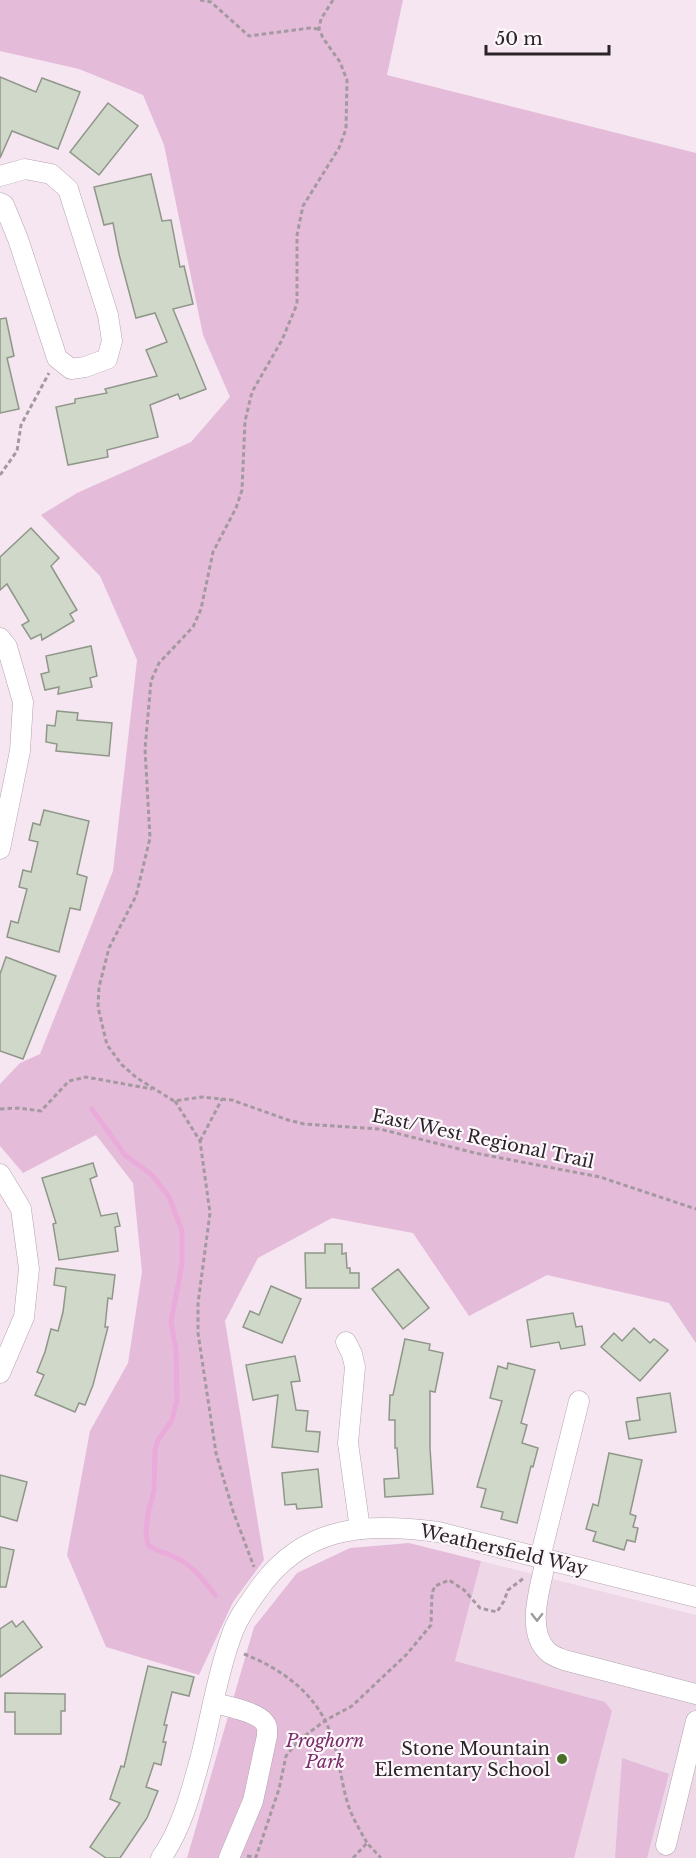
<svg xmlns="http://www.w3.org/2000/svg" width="696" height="1858" viewBox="0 0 696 1858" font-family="'Libre Baskerville',serif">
	<rect width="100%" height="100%" fill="#f6e6f1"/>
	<polygon fill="#eed7e7" points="481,1561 696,1615 696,1858 403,1858"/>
	<g fill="#e4bcd9">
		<polygon points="0,0 403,0 387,75 696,153 696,1343 669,1303 547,1275 469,1316 413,1233 332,1218 258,1258 225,1321 264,1560 233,1602 199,1675 106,1647 67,1555 90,1431 128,1363 142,1272 133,1183 96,1135 23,1173 0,1146 0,1084 20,1063 40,1054 113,871 137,660 100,576 41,515 77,493 191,442 230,397 203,335 164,145 143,95 79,69 0,51"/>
		<polygon points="409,1543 481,1561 455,1661 605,1702 612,1711 574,1858 187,1858 254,1627 297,1573 350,1548"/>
		<polygon points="622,1758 669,1774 647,1858 615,1858"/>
	</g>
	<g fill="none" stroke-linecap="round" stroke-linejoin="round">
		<path stroke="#eaaada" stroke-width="5" d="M92 1109 125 1155 152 1175 169 1197 182 1231V1264L171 1322 176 1351 177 1400 172 1420 158 1440 155 1450 154 1491 148 1513 146 1532 148 1545C158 1552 164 1552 174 1557 192 1564 204 1580 215 1595"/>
	</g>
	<g fill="#d0d9c9" stroke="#8e9788" stroke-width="1.5">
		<polygon points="0,77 36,92 42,78 80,92 58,149 12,131 0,158"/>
		<polygon points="108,103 138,126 99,175 70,152"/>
		<polygon points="151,174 162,221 171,220 180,267 184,266 193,304 173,309 206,389 180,399 178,394 150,405 158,437 107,450 108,457 68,465 56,407 75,403 75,399 107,393 105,389 157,376 146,350 167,342 155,313 136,318 119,254 113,223 104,225 94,187"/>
		<polygon points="6,318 14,356 7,358 19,409 0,413 0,319"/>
		<polygon points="31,528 59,558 51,566 77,610 70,614 74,621 42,640 41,634 31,639 22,625 29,621 7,584 0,590 0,557"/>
		<polygon points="91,646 97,676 90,678 92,687 58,694 59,687 45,690 41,674 49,672 46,656"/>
		<polygon points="57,711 78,713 77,720 112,723 109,756 56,751 57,744 46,742 47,725 55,726"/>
		<polygon points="44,810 89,821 77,874 87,877 80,910 70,908 59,952 7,937 11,921 18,923 27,889 19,887 23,870 31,872 38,842 29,840 33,823 40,825"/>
		<polygon points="6,957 56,976 23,1059 0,1051 0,974"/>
		<polygon points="93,1163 97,1176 90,1179 101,1216 117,1213 120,1226 115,1227 118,1251 59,1260 53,1224 56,1223 42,1178"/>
		<polygon points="325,1244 342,1244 342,1254 346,1253 347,1268 350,1268 350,1273 359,1273 359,1288 306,1288 305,1253 325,1253"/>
		<polygon points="56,1268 115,1275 112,1299 108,1298 105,1327 108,1327 93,1385 85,1405 79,1403 75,1412 35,1395 44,1375 37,1372 45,1352 51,1329 58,1331 63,1312 66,1287 54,1285"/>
		<polygon points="398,1269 429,1308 403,1329 372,1289"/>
		<polygon points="271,1286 301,1299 282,1343 243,1327 250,1311 259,1315"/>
		<polygon points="573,1313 576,1327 582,1326 585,1345 561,1349 559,1342 531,1347 527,1320"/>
		<polygon points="634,1328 650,1343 654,1339 668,1350 640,1381 601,1347 614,1333 622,1341"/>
		<polygon points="405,1339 430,1344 429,1350 443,1353 435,1392 430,1391 430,1448 433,1494 385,1497 384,1479 399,1478 397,1448 395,1448 395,1420 389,1420 390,1395 393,1395"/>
		<polygon points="295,1356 300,1381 291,1382 296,1410 308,1411 306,1431 320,1432 318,1452 272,1447 278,1395 253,1400 246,1365"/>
		<polygon points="508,1363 535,1370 521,1423 527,1425 522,1443 538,1448 533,1467 531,1466 517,1523 501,1519 503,1512 481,1507 486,1489 477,1487 502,1401 490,1398 498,1366 507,1369"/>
		<polygon points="670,1393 676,1432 629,1439 626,1422 640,1420 637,1398"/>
		<polygon points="609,1453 642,1460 630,1514 636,1516 633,1527 638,1528 635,1542 627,1540 624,1550 593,1541 596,1532 586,1529 593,1504 598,1506"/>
		<polygon points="318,1469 322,1507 297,1509 296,1504 285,1505 282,1473"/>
		<polygon points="0,1475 27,1482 17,1521 0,1516"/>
		<polygon points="0,1547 14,1550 6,1587 0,1587"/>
		<polygon points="12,1621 16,1627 23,1621 42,1647 0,1677 0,1629"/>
		<polygon points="148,1666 194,1677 189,1696 172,1692 164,1725 167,1725 163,1742 166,1742 161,1765 154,1763 146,1787 158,1791 147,1818 120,1858 106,1858 90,1847 120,1803 110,1799 121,1766 124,1767"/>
		<polygon points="5,1693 65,1694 65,1711 61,1711 61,1734 15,1734 15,1712 5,1712"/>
	</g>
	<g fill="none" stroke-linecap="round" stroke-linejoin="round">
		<defs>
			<g id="minor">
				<polyline points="0,176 25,169 51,174 68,189 108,315 112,341 107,359 85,367 71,369 57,358 18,239 4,205 0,203"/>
				<polyline points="0,638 7,647 23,702 20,751 0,849"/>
				<polyline points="0,1174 21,1209 29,1269 24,1317 0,1373"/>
				<polyline points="346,1342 352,1354 355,1367 348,1443 360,1529"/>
				<polyline points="540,1558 579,1401"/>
				<path d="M546 1559C541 1586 525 1629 547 1651 552 1656 559 1658 564 1660L696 1694"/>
				<path d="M214 1703C226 1706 257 1712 264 1722 268 1726 267 1731 267 1736L253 1801 229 1858"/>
				<polyline points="666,1845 696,1721"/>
				<path d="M161 1858C183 1827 192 1788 202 1752 211 1715 218 1672 231 1637 236 1621 246 1607 256 1593 301 1526 363 1522 438 1532L696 1597"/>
			</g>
		</defs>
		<use href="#minor" stroke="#b3a4af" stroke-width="21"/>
		<g stroke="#a599a1" stroke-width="3" stroke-dasharray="4.5 3" stroke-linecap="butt">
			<polyline points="200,0 211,2 249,36 310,28 319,29"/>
			<polyline points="333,0 321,19 319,29 323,38 340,62 347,80 346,129 339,148 303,206 297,235 297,304 282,340 252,392 245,421 242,490 236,508 213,552 201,609 193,627 159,663 151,681 145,749 150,838 136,896 109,948 99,987 98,1007 107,1045 122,1065 137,1078 174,1101 201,1097 232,1100 288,1120 304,1124 380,1129 475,1153 600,1177 696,1209"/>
			<polyline points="0,475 17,451 21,425 49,373"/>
			<polyline points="175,1101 200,1141 210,1213 198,1303 198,1333 216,1453 233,1511 254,1567"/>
			<polyline points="0,1109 18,1108 41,1111 69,1081 86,1077 152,1089"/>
			<polyline points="200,1141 222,1099"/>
			<path d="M244 1654C280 1668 314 1692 329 1729 339 1752 340 1777 347 1801 351 1816 360 1830 367 1843"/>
			<polyline points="247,1856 256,1857 279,1789 286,1756 299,1740 326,1720 352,1706 407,1654 431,1625 432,1593 435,1586 449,1580 464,1590 480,1608 497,1612 504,1601 508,1590 524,1578"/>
			<polyline points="353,1858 367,1843 381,1858"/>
		</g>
		<use href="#minor" stroke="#fff" stroke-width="20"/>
	</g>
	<defs><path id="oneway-chevron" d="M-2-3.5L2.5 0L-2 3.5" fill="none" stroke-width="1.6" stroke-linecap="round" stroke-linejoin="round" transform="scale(1.5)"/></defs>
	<use stroke="#9f9c9e" href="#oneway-chevron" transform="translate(537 1617) rotate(90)"/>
	<circle fill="#496f29" stroke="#fdf6fb" stroke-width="2" cx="562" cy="1759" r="6"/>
	<g text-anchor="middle" stroke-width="4.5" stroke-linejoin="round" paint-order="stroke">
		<g font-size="18" fill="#2a2428" stroke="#fdf6fb">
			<text transform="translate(483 1139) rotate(12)" y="6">East/West Regional Trail</text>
			<text transform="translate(504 1550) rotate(13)" y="6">Weathersfield Way</text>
		</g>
		<g font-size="18" font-style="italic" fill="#782e69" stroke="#fdf6fb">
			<text x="325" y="1747">Proghorn<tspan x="325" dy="21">Park</tspan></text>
		</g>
		<g font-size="18" fill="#2a2428" stroke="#fdf6fb" text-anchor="end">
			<text x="550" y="1755">Stone Mountain<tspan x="550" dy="21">Elementary School</tspan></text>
		</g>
	</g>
	<path d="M486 45v9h123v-9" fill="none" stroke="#2a2428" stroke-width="3"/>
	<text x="495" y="45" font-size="18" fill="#2a2428" stroke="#fdf6fb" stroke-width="4.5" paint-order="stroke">50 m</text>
</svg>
